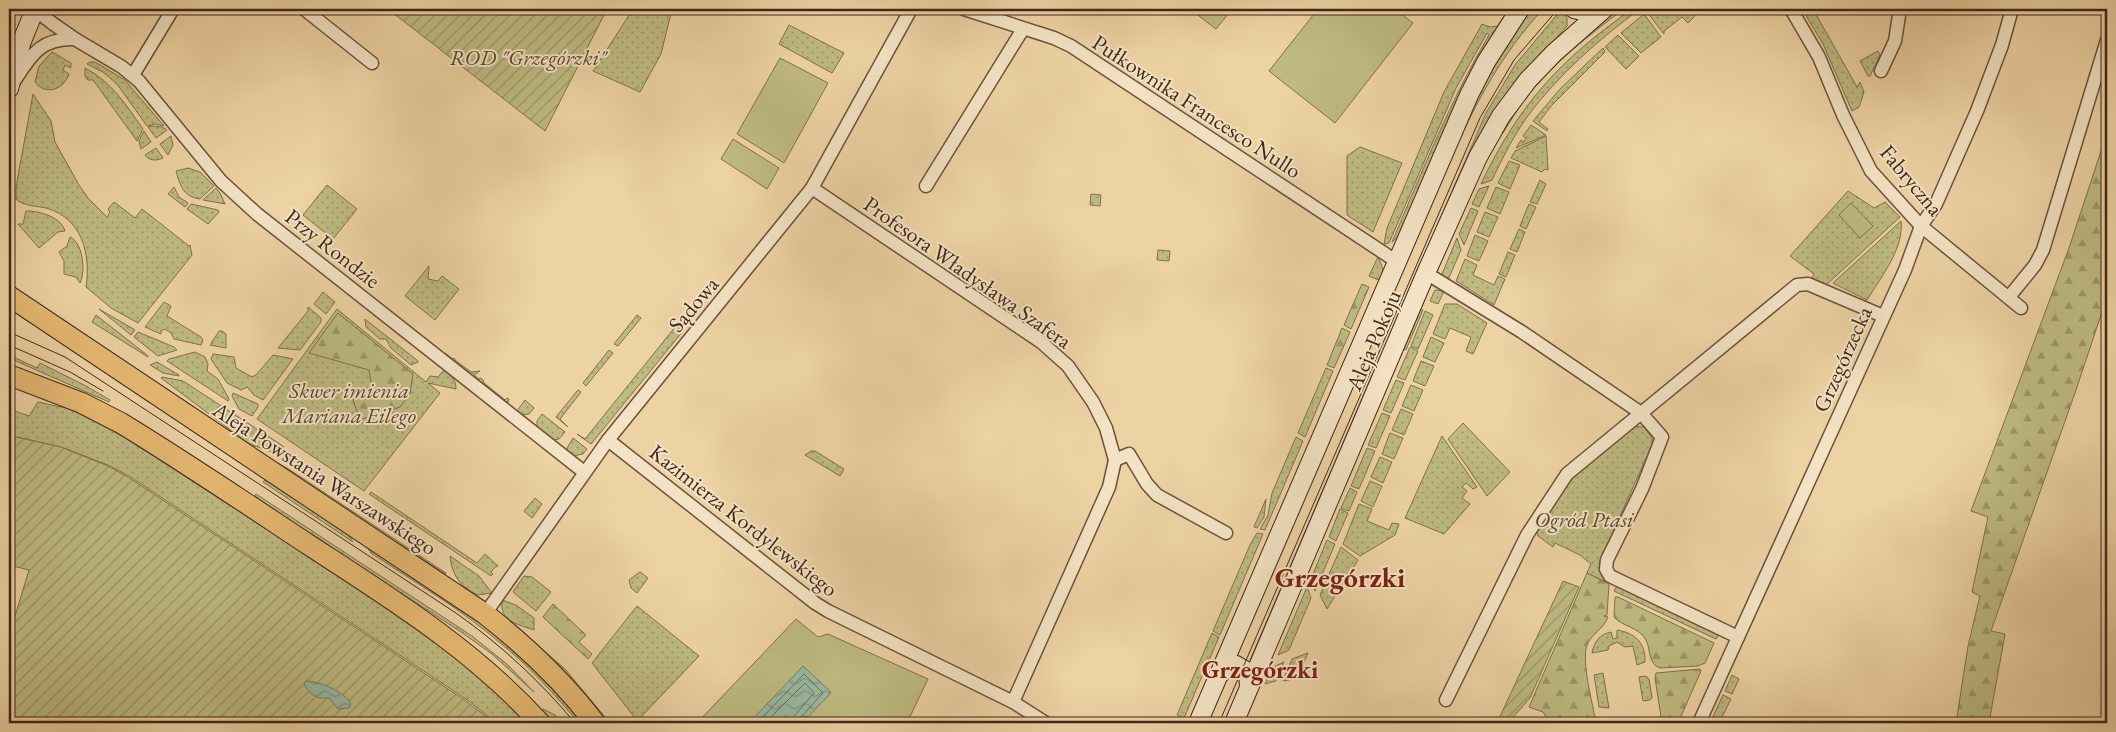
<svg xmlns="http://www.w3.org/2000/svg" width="2116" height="732" viewBox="0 0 2116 732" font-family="'EB Garamond',serif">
	<defs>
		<pattern id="grass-dots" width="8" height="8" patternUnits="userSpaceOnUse" patternTransform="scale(1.25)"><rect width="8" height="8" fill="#beba81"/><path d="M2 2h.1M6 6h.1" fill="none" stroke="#9c9769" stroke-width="1.8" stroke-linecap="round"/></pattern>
		<pattern id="forest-firs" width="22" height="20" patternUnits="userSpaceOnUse" patternTransform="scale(1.25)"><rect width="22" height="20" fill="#beba81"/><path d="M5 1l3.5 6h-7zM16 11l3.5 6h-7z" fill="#9c9769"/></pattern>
		<pattern id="garden-furrows" width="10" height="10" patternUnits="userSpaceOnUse" patternTransform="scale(1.25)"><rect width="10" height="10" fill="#beba81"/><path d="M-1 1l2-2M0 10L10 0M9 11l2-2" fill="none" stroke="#9c9769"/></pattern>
		<pattern id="water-waves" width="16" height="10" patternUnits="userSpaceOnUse" patternTransform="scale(1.25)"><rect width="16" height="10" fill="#9ab8a0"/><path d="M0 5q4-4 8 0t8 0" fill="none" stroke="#7f9682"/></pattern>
	</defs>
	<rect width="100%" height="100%" fill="#edd2a3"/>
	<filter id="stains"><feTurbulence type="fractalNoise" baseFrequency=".004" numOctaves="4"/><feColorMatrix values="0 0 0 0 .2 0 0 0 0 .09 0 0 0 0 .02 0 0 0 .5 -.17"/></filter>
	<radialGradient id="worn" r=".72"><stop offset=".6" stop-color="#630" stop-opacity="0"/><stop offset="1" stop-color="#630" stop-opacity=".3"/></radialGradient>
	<g fill="url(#grass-dots)" stroke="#80704d">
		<polygon points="633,9 672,9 661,54 640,92 593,71"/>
		<path d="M1531 9H1543C1502 54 1477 100 1452 156L1481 85Z"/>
		<path d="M1618 9H1624C1590 34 1556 61 1529 94 1519 107 1511 120 1503 133L1499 131 1533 84 1604 19Z"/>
		<path d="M1632 9H1640C1599 39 1557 76 1527 117 1513 137 1502 159 1492 180L1481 184C1519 104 1560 60 1632 9Z"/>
		<polygon points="1652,9 1697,9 1695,16 1688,23 1682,17 1664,31 1664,34 1647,12"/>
		<polygon points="1802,9 1813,9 1857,87 1860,82 1864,92 1859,107 1852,111 1823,44"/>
		<polygon points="1560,11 1567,18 1567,26 1518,80 1411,292 1408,292 1486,113 1515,65"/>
		<polygon points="1644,14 1661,37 1641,53 1621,33"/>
		<path d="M1482 24 1490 27 1499 26 1400 235 1392 242C1422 172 1450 101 1489 35L1487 33 1456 88 1389 243 1384 244 1387 228 1444 92Z"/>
		<polygon points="789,25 844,53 832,73 779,44"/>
		<polygon points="1618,35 1639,56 1626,69 1605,47"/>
		<polygon points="1603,48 1605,52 1552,105 1539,122 1548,129 1547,131 1533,121 1560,89"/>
		<polygon points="1878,51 1880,55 1870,76 1868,76 1860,61"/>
		<path d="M52 52 71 63V68L65 65 63 70 69 74C64 90 45 96 35 82L39 66Z"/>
		<polygon points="90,62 95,62 125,80 164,126 155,124 147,126 117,84 103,72 87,64"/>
		<path d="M85 68C112 82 126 105 143 129L137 141 93 80H88L85 76Z"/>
		<path d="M33 94 51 121 55 142 79 185 88 198 107 217 110 212 108 209 114 202 135 218 142 209 189 246 190 245 192 255 138 323 111 308 86 287C91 254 82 218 46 208 37 206 23 206 16 199V187Z"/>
		<polygon points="1531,125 1546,135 1516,148 1521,140 1524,142 1526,138 1523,136"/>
		<polygon points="152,126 162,127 167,130 156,138 148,127"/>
		<polygon points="144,131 151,142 141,149 139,141"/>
		<polygon points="171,136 173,145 168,155 160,144"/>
		<polygon points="1546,136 1548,170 1545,169 1542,172 1511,158 1515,151"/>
		<polygon points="1360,147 1402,163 1373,232 1347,215 1347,156"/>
		<path d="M156 148 163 158C157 161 149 161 145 155Z"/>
		<polygon points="1509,161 1520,165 1510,189 1498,183"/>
		<path d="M188 168 200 172 214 186 200 199C183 197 180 185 176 171Z"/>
		<polygon points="1540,180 1546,184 1537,204 1530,202"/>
		<polygon points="327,185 357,209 333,239 303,215"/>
		<polygon points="1489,186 1479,207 1472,204 1479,189"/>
		<polygon points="174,187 179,197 188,203 185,207 168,194"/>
		<polygon points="1496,187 1509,192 1500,214 1487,208"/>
		<polygon points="216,188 220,193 225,204 203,200"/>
		<polygon points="1848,191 1874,208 1885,202 1900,217 1826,285 1812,278 1814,274 1790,256"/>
		<polygon points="1091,194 1101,195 1100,206 1090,205"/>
		<polygon points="191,204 218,210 219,212 208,224 187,209"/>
		<polygon points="1529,204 1536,207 1526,229 1520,226"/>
		<polygon points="1471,208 1478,211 1464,245 1459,234"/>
		<path d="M26 211C40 211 61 217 65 231L58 232 39 248 18 224H23Z"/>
		<polygon points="1485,212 1498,217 1489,237 1477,232"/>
		<path d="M1901 221C1904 249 1881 277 1867 300L1833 283Z"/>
		<polygon points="1519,229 1525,232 1517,252 1510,249"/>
		<polygon points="1475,235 1488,241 1479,261 1467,256"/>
		<path d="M70 237C83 243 86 271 80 283L76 277 64 274V261L59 252 67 246Z"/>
		<polygon points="1457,238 1461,250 1448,280 1442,274"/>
		<polygon points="1158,250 1170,251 1169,261 1157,260"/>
		<polygon points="1508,252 1515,255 1506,277 1499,274"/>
		<polygon points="1378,257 1383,269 1381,281 1369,276"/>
		<polygon points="1465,259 1477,265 1473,275 1494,285 1498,276 1505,279 1494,305 1456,281"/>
		<polygon points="429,266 428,279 438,281 442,276 459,289 435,320 405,296"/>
		<polygon points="1435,290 1444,291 1438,304 1430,301"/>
		<polygon points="323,292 335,302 326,314 314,304"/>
		<polygon points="164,302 171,306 167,316 201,337 203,340 201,345 174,339 171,333 165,329 161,331 161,334 145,327"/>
		<polygon points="1445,304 1457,304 1487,323 1473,354 1466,351 1471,337 1450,328 1445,339 1433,334"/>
		<polygon points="308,307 321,318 321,322 300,350 278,348 308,311"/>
		<polygon points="1419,308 1423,310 1406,350 1402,348"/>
		<polygon points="99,309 135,330 131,335"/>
		<path d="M337 309 426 382 430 376 438 377 444 370C451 376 456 379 456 389L428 383 440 393 364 491 257 419Z"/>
		<polygon points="1425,311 1433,315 1418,349 1411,346"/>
		<polygon points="96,315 147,355 148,357 92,322"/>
		<polygon points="637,315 641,318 618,346 614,344"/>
		<polygon points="365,319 418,361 418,362 411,365 391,348 386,339 380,339 366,327"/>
		<polygon points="676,326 683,331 591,444 577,434 585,439"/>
		<polygon points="219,331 222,331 226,334 226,348 210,345"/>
		<polygon points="138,332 174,347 177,350 158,356 134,337"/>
		<polygon points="1431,337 1444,343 1435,362 1423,357"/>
		<polygon points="1410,347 1418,351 1405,380 1397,377"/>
		<polygon points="609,350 613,353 586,386 583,383"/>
		<polygon points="195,352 205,357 208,364 207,371 218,379 229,399 228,401 167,361 169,359"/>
		<polygon points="445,353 453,359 454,358 455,360 471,372 480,371 474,375 479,379 481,378 484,381 483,382 505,400 507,398 509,399 508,402 505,402 444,355"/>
		<polygon points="213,354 234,357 236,368 252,377 256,375 273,355 293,359 263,400 254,395 247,387 241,390 227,383 211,359"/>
		<polygon points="9,355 37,368 40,363 86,386 110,400 109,402 9,358"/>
		<polygon points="1421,361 1434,366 1425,386 1413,381"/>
		<polygon points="157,362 179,375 179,376 163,373 150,365"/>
		<polygon points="1326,368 1333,371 1305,437 1298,433"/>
		<polygon points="1372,375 1375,377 1252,660 1250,660"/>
		<polygon points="162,377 183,381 283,446 284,456 249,444 161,378"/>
		<polygon points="1396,380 1404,383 1391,413 1383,410"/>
		<polygon points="1411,385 1423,390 1414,411 1402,406"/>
		<polygon points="578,390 581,392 560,419 568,427 556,417"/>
		<polygon points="233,393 258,404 258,407 252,416 239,409 232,396"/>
		<polygon points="525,400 534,408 529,414 522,415 517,411"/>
		<polygon points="38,402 70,409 124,437 407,620 454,656 493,689 527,723 496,723 469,701 129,476 108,465 61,447 17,437 9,448 9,409 29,416"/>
		<polygon points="1401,409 1413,414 1404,435 1392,430"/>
		<polygon points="1382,413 1390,416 1376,448 1368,445"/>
		<polygon points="542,414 565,432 559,439 552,440 537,427 537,421"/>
		<polygon points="1463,423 1510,472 1487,496 1448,439"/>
		<polygon points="1632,426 1644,427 1652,438 1652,445 1599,563 1602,577 1606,582 1587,573 1591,564 1580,555 1555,543 1553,547 1538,536 1537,530 1571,480 1594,457"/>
		<polygon points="1390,433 1403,438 1394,459 1382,454"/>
		<polygon points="1442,436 1477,487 1473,489 1466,483 1462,487 1467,491 1462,498 1470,504 1444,534 1405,518"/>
		<polygon points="1296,437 1303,441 1265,530 1260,529 1268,515 1272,493"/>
		<polygon points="573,438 587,449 583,454 573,456 568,453 567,448"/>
		<polygon points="1367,448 1375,451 1359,489 1351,486"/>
		<polygon points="811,451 815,451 844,469 840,476 805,455"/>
		<polygon points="1380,457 1392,462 1383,483 1371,477"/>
		<polygon points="273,461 287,468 446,573 445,574"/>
		<polygon points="265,480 348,534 353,542 263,482"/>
		<polygon points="1370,481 1382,486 1373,507 1361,501"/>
		<polygon points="1350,488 1357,492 1349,511 1341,508"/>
		<polygon points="371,492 477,563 485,554 498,566 495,567 491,572 493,574 491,576 369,494"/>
		<polygon points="256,494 472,636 508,665 534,692 492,654 461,632 254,497"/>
		<polygon points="535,498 542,504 532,518 524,511"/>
		<polygon points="1266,499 1264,517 1257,528 1254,527"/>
		<polygon points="1359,504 1372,509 1367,521 1389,530 1392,523 1399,524 1395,535 1360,556 1343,544"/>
		<polygon points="1340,509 1348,513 1336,541 1329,537"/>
		<polygon points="1257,533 1263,534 1220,635 1213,631 1250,545"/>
		<polygon points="1327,540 1335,544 1315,591 1311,579"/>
		<path d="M367 547 486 627 534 669 583 723H579C556 696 533 670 505 647 464 611 416 583 371 553Z"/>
		<polygon points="1341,547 1358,560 1327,609 1320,595"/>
		<path d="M450 556 479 576 492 593 478 595C460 587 452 575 450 556Z"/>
		<polygon points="640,572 648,578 637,593 631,588 629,580"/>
		<polygon points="524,576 532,577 551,592 536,611 513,592"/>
		<polygon points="1617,586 1719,634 1716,639 1614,591"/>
		<polygon points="1307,587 1311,598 1289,650 1278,655"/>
		<path d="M502 600 516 605 534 618V630C518 624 499 622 502 600Z"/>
		<polygon points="637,606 699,656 640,718 644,723 639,723 592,663"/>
		<path d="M1617 630C1635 633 1646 643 1645 662L1637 665 1633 646 1625 647 1617 642 1609 646 1608 650 1592 653C1594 642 1600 634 1611 632L1613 639 1617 638Z"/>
		<polygon points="1212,633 1219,637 1184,718 1177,715"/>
		<polygon points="534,642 565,669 610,723 607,723 563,670"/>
		<polygon points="1308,653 1297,678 1284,681 1283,680 1292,659"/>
		<polygon points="1284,662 1276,681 1265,684 1273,667"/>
		<polygon points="1603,673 1609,708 1599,707 1594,675"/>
		<polygon points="1732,675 1739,679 1732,694 1725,691"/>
		<polygon points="1646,676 1649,679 1652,698 1650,700 1643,701 1639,677"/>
		<polygon points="1723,695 1731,699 1719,723 1710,723"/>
		<polygon points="543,709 555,715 563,723 554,723 541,710"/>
	</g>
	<g fill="url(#forest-firs)" stroke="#80704d">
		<polygon points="2107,133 2107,297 2076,390 1991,631 2005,634 1989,723 1956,723 1968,646 1980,596 1972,592 1988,517 1971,511 2069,248"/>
		<polygon points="1362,284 1369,287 1351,329 1344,325"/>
		<polygon points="338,313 413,374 410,394 400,407 360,420 352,397 372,388 369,370 309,353"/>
		<polygon points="1342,328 1350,332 1334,368 1327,365"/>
		<path d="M1587 573 1609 584 1607 615 1604 616 1608 617C1604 629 1591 634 1587 645 1581 661 1593 705 1596 723H1550L1543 712 1529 707Z"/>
		<path d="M1615 597H1618L1714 643 1705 663 1698 666 1660 668C1648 664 1651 650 1646 640 1639 627 1623 627 1614 617Z"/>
		<polygon points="553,604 586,635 579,642 592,654 588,659 543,617"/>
		<polygon points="1700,669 1701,671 1678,723 1662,723 1655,678 1656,673"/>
	</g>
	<g fill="url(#garden-furrows)" stroke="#80704d">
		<polygon points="388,9 607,9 545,131"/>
		<polygon points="16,437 61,447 108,466 128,477 466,701 494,723 9,723 9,625 16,613 29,570 9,565 9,449"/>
		<polygon points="1563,581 1579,587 1530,698 1508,723 1497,723"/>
	</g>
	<g fill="#beba81" stroke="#80704d">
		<polygon points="1190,9 1232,9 1216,29"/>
		<polygon points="1318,9 1395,9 1413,23 1335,123 1269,71"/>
		<polygon points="780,58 828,83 784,163 737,134"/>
		<polygon points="733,139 779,168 767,189 721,159"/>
		<polygon points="1851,203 1873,226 1860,238 1839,215"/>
		<polygon points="796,619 818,637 828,634 928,679 907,723 697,723"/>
	</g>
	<g fill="url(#water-waves)" stroke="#767e6a">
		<polygon points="803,666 831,692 830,694 802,723 753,723 751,721"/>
		<path d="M306 681C319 681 345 692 351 704L349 708 338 709 329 698C315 699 310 695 304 684Z"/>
	</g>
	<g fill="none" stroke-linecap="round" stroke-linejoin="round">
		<g stroke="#6e705c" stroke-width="1">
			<polyline points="757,723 804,674 823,693 800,718 799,723"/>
			<polyline points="765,723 805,683 814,693 795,715 792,723"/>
		</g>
		<defs>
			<g id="minor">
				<polyline points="40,9 43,16 52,23 75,39 122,67 139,81 221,181 257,214 584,472"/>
				<polyline points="304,9 372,63"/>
				<polyline points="964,9 1054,38 1071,46 1396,261"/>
				<polyline points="1791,9 1819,57 1843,115 1871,171 1921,226 2021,308"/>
				<polyline points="1881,71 1895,41 1900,9"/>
				<polyline points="133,75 173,9"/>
				<path d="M15 80C32 54 41 38 75 39"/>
				<polyline points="926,186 1023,29"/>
				<polyline points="812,188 1041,342 1068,366 1093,402 1106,428 1115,460 1109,487 1013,702"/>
				<polyline points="1426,273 1522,332 1641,413 1662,437 1642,489 1607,560 1606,569 1610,576 1738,637"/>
				<polyline points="2009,297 2035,265 2043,250 2107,40"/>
				<polyline points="608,440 815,603 828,611 1013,702 1046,723"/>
				<polyline points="1115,460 1129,454 1147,484 1157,495 1226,533"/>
				<polyline points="485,614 608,440 812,188 911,9"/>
				<polyline points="1446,700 1527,535 1567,474 1797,285 1808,284 1883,316"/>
				<polyline points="1699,723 1905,270 1921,226 1936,204 1977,111 2002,45 2012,9"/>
			</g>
			<g id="secondary">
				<polyline points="1574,9 1586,12 1597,9"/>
				<polyline points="9,89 22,41 35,9"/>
				<polyline points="1218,676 1228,666 1236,665 1248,672 1249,686"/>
				<polyline points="1198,723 1469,95 1486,62 1520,9"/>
				<polyline points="1234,723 1426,273 1478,157 1501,116 1528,80 1554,53 1604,9"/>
			</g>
			<g id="primary">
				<path d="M9 296 485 614C526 646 563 681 595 723"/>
				<path d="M9 375 82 403 121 423C185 462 247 504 309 545 392 599 474 650 540 723"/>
			</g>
		</defs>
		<use href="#minor" stroke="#6c523c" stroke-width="15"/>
		<use href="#secondary" stroke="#412719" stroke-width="20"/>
		<use href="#primary" stroke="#412719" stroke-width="22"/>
		<use href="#minor" stroke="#f3e2c3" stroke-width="12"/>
		<use href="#secondary" stroke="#f3e2c3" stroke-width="18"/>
		<use href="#primary" stroke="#e6b972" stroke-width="20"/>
		<g stroke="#412719" stroke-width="1">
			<polyline points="9,12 11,9"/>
			<path d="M9 332 65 357 456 613C501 645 540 681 575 723"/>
			<polyline points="9,345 70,372 103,391"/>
			<polyline points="1219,723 1480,118 1514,60 1558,9"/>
		</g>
	</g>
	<g text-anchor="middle" stroke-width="4" stroke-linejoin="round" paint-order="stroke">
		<g font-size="22" font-style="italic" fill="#5a442e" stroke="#f3e2c3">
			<text x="528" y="65">ROD "Grzegórzki"</text>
			<text x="349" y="398">Skwer imienia<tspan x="349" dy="25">Mariana Eilego</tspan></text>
			<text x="1584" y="527">Ogród Ptasi</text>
		</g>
		<g font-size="22" fill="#412719" stroke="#f3e2c3">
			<text transform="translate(1197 106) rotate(33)" y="8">Pułkownika Francesco Nullo</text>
			<text transform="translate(1912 180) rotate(50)" y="8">Fabryczna</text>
			<text transform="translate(333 248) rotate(38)" y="8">Przy Rondzie</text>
			<text transform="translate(968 272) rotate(35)" y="8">Profesora Władysława Szafera</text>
			<text transform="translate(693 304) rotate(-50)" y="8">Sądowa</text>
			<text transform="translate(1373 340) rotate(-67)" y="8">Aleja Pokoju</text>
			<text transform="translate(1842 359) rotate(-66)" y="8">Grzegórzecka</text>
			<text transform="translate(325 478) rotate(33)" y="8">Aleja Powstania Warszawskiego</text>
			<text transform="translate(744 520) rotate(38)" y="8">Kazimierza Kordylewskiego</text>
		</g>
		<g font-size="25" font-weight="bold" fill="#7a1f14" stroke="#f3e2c3">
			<text x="1260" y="678">Grzegórzki</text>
		</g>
		<g font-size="28" font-weight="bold" fill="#7a1f14" stroke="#f3e2c3">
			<text x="1340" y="587">Grzegórzki</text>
		</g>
	</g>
	<rect width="2116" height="732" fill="none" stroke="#edd2a3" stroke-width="30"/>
	<rect x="10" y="10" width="2096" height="712" fill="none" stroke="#412719" stroke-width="2.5"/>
	<rect x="15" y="15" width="2086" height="702" fill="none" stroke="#412719"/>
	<rect width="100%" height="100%" filter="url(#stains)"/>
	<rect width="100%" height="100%" fill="url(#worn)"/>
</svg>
